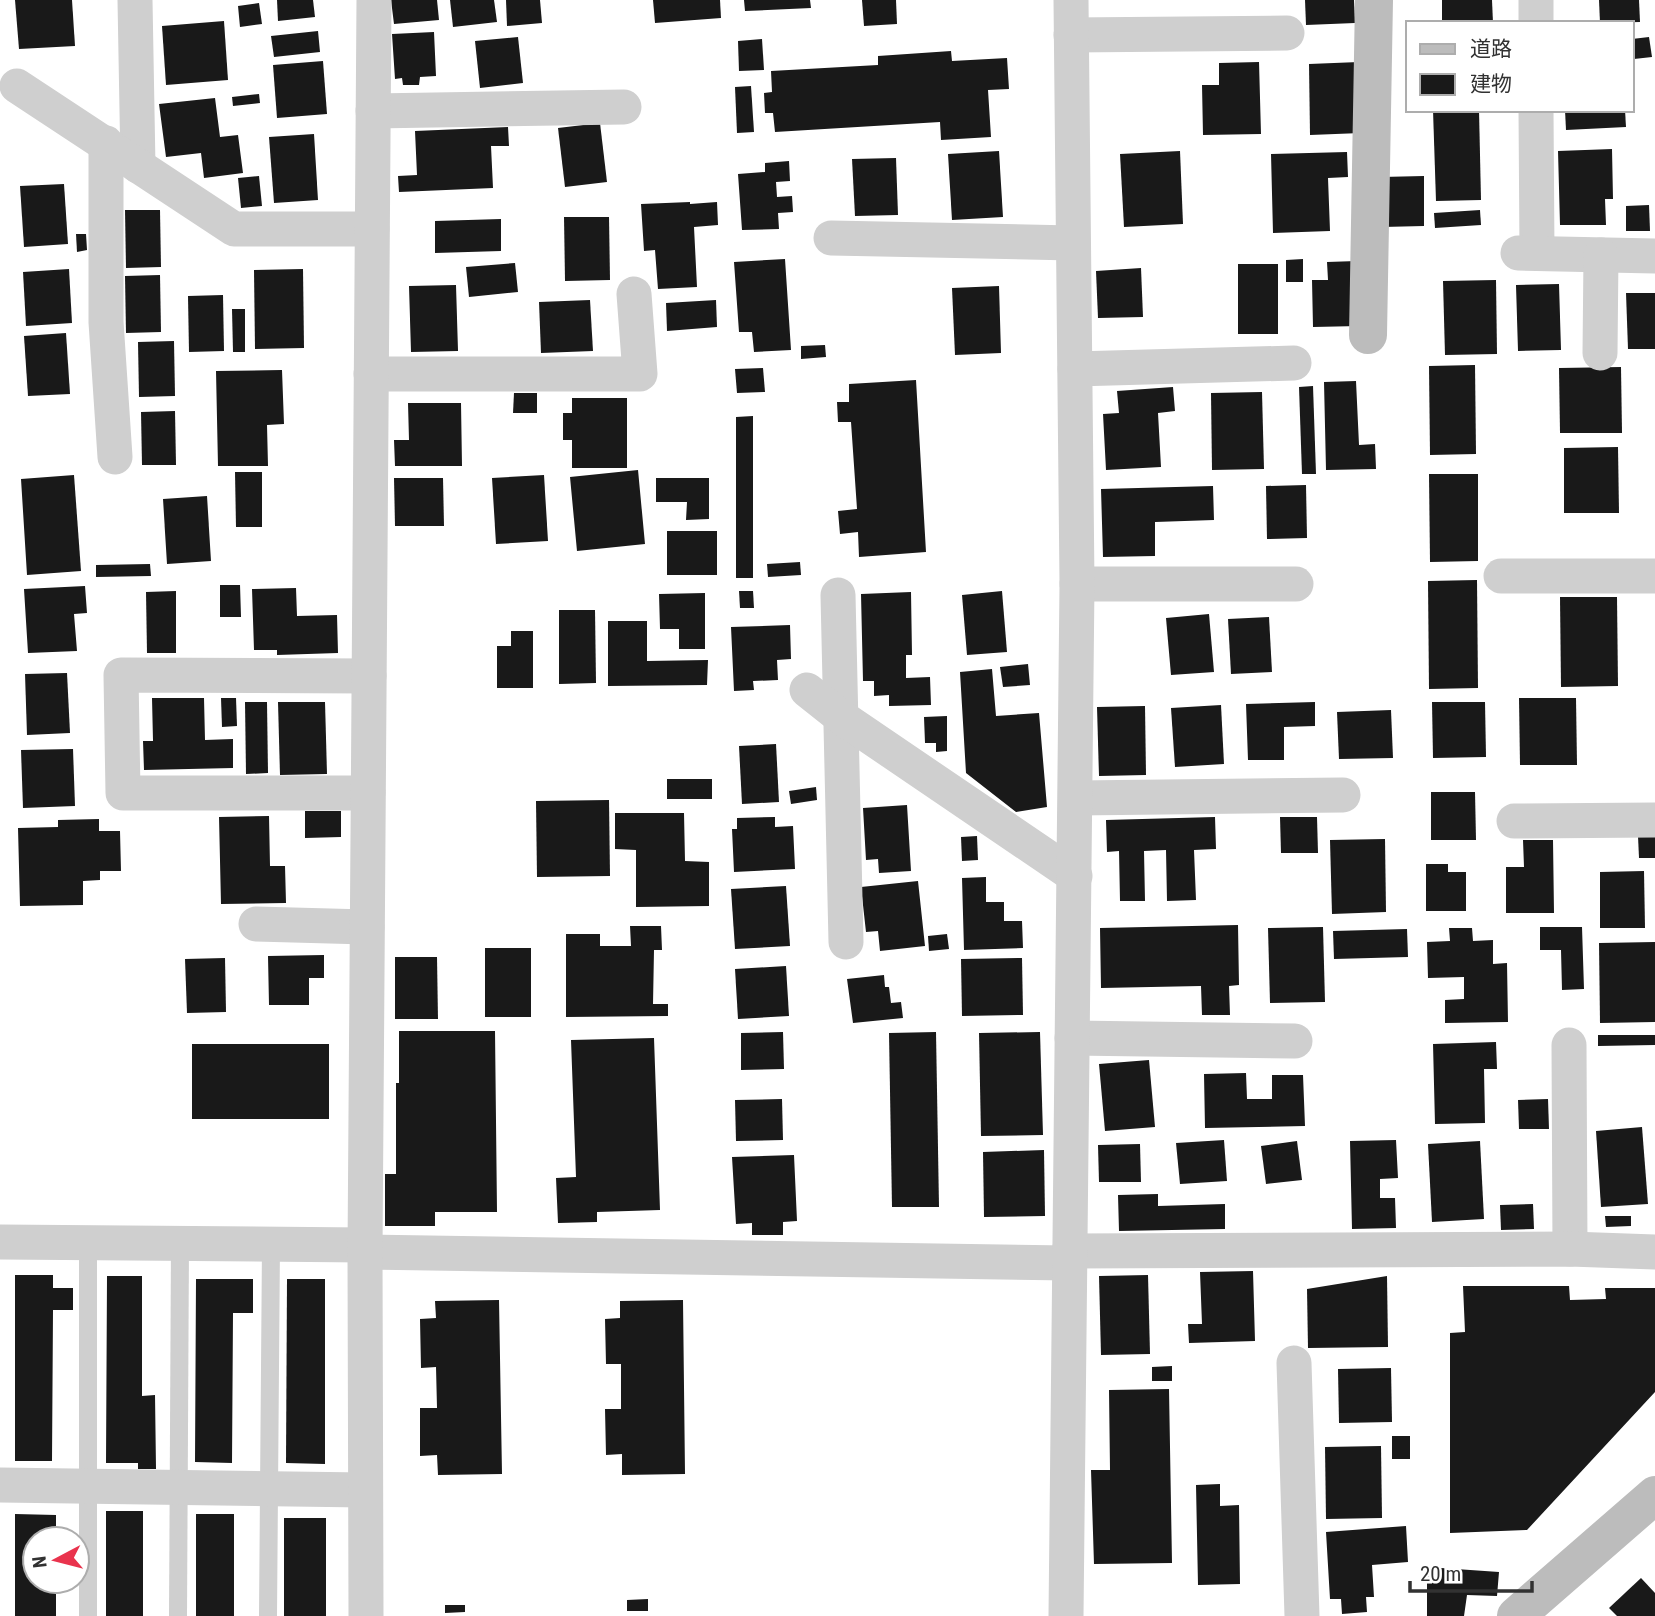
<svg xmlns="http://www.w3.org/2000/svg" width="1655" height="1616" viewBox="0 0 1655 1616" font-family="'Roboto Condensed','Noto Sans JP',sans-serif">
	<rect width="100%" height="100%" fill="#fff"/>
	<g fill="#191919">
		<polygon points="15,0 72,0 75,46 19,49"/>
		<polygon points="277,0 313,0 315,17 278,21"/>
		<polygon points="391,0 437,0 439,20 394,24"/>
		<polygon points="450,0 494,0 497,22 453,27"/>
		<polygon points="506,0 540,0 542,23 507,26"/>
		<polygon points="653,0 720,0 721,18 655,23"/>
		<polygon points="744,0 810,0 811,8 745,11"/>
		<polygon points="862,0 896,0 897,24 864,26"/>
		<polygon points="1305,0 1354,0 1355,23 1306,25"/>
		<polygon points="1442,0 1492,0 1493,23 1442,23"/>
		<polygon points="1599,0 1639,0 1640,22 1600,23"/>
		<polygon points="259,3 262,24 240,27 238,6"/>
		<polygon points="224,21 228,80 166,85 162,26"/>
		<polygon points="318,31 320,52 274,57 271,36"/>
		<polygon points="434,32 436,76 420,77 419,85 403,85 402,78 395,79 392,34"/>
		<polygon points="518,37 523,83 480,88 475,41"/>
		<polygon points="1649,37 1652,57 1634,59 1632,39"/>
		<polygon points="762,39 764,70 739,71 738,41"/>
		<polygon points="951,51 952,61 1007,58 1009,89 988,90 991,137 941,140 940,122 775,132 773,113 765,113 764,93 772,92 771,71 878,65 878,56"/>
		<polygon points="323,61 327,114 277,118 273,65"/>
		<polygon points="1259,62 1261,134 1203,135 1202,85 1219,85 1219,63"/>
		<polygon points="1359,62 1361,133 1310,135 1309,64"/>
		<polygon points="751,86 754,132 737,133 735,87"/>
		<polygon points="259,94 260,103 233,106 232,97"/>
		<polygon points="215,98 220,137 238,135 243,173 204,178 201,153 166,157 159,104"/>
		<polygon points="1433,110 1479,110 1481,200 1436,201"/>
		<polygon points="1565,110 1625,110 1626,127 1566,130"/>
		<polygon points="600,123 607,182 565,187 558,128"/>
		<polygon points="508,127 509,146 491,146 493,188 399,192 398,176 417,175 415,131"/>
		<polygon points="314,134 318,200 274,203 269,137"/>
		<polygon points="1612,149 1613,199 1605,199 1606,225 1560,225 1558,151"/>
		<polygon points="999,151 1003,217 952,220 948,154"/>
		<polygon points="1180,151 1183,224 1124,227 1120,154"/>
		<polygon points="1347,152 1348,177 1328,178 1330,231 1273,233 1271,154"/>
		<polygon points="896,158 898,215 855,216 852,159"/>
		<polygon points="789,161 790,181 776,182 777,197 792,196 793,212 778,213 779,229 742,230 738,174 765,172 765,163"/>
		<polygon points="259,176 262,206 241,208 238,178"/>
		<polygon points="1424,176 1424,226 1382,227 1381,177"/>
		<polygon points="64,184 68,244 24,247 20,186"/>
		<polygon points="690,202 690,204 717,202 718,225 694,227 697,287 658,289 655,250 644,251 641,204"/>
		<polygon points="1649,205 1650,231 1626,231 1626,206"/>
		<polygon points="125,210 160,210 161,267 126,268"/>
		<polygon points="1480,210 1481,225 1435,228 1434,213"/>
		<polygon points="564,217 609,217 610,280 565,281"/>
		<polygon points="501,219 501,251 435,253 435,221"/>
		<polygon points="76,234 86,234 87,250 77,252"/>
		<polygon points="785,259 791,350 754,352 752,332 739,332 734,262"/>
		<polygon points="1303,259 1303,282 1286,282 1286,260"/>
		<polygon points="1357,261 1359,326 1313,327 1312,280 1328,280 1327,262"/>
		<polygon points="515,263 518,292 469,297 466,267"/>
		<rect x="1238" y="264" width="40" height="70"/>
		<polygon points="1141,268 1143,317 1098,318 1096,271"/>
		<polygon points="69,269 72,323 26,326 23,272"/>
		<polygon points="303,269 304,348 255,349 254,270"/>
		<polygon points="160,275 161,332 126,333 125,276"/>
		<polygon points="1496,280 1497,354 1445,355 1443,281"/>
		<polygon points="1559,284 1561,350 1518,351 1516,285"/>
		<polygon points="456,285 458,351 411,352 409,286"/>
		<polygon points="999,286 1001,353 955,355 952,288"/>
		<polygon points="1626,293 1655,293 1655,349 1628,349"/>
		<polygon points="223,295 224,351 189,352 188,296"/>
		<polygon points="590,300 593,351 541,353 539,302"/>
		<polygon points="716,300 717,327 667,331 666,303"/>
		<polygon points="232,309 245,309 245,352 233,352"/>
		<polygon points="66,333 70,394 28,396 24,336"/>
		<polygon points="174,341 175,396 139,397 138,342"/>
		<polygon points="825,345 826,357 801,359 801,346"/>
		<polygon points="1475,365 1476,454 1430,455 1429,366"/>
		<polygon points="1621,367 1622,433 1560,433 1559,368"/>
		<polygon points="763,368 765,392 737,393 735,369"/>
		<polygon points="282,370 284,424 267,425 268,466 218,466 216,371"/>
		<polygon points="916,380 926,552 859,557 858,532 840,534 838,511 857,509 851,422 838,422 837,402 849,402 849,384"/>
		<polygon points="1356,381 1359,445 1375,444 1376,469 1326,470 1324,382"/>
		<polygon points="1313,386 1316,474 1302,474 1299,387"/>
		<polygon points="1173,387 1175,411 1158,413 1161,467 1106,470 1103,414 1119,413 1117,391"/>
		<polygon points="1262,392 1264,469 1212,470 1211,393"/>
		<polygon points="514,393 537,393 537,413 513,413"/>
		<polygon points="572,398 627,398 627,468 572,468 572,440 563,440 563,413 572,413"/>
		<polygon points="408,403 461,403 462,466 395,466 394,440 409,440"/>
		<polygon points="175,411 176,465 142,465 141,412"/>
		<polygon points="753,416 753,578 736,578 736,417"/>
		<polygon points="1618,447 1619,513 1564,513 1564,448"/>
		<polygon points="638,470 645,544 577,551 570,477"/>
		<polygon points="235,472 262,472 262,527 236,527"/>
		<polygon points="1429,474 1478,474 1478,561 1430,562"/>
		<polygon points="74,475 81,571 27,575 21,479"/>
		<polygon points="544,475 548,541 496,544 492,478"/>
		<polygon points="394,478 443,478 444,526 395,526"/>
		<polygon points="656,478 709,478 709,519 686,520 687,502 656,502"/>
		<polygon points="1306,485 1307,538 1267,539 1266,486"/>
		<polygon points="1213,486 1214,520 1155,522 1155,556 1103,557 1101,489"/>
		<polygon points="207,496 211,561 167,564 163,499"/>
		<rect x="667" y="531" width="50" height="44"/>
		<polygon points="800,562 801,575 768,577 767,564"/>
		<polygon points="150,564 151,576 96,577 96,565"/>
		<polygon points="1477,580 1478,688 1429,689 1428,581"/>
		<polygon points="220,585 240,585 241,617 220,617"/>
		<polygon points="85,586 87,613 74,614 77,651 28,653 24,589"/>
		<polygon points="296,588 297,616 337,615 338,653 277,655 277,650 254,650 252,589"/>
		<polygon points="176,591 176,653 147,653 146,592"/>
		<polygon points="739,591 753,591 754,608 740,608"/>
		<polygon points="1002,591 1007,652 967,655 962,595"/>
		<polygon points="911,592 912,655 906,655 906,678 930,677 931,705 889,706 889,695 874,696 874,681 863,681 861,594"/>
		<polygon points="705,593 705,649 679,649 679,629 660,629 659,594"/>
		<polygon points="1560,597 1617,597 1618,686 1561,687"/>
		<polygon points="559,610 595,610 596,683 559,684"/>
		<polygon points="1209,614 1214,672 1171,675 1166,618"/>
		<polygon points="1269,617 1272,672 1231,674 1228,619"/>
		<polygon points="608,621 647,621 647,661 708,660 707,685 608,686"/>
		<polygon points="790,625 791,659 777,660 778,680 753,681 754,690 734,691 731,627"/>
		<polygon points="511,631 533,631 533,688 497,688 497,646 511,646"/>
		<polygon points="1028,664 1030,685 1003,687 1000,667"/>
		<polygon points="992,669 996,716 1039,713 1047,807 1016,812 966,773 960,672"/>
		<polygon points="67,673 70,733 27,735 25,674"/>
		<polygon points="152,698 204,698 205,740 233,739 233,768 144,770 143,741 153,741"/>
		<polygon points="221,698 236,698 237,726 222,727"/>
		<polygon points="1519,698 1576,698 1577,765 1520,765"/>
		<polygon points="245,702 267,702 268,773 246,774"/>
		<polygon points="278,702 325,702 327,774 280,775"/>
		<polygon points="1315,702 1315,726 1284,727 1284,760 1248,760 1246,704"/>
		<polygon points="1432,702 1485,702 1486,757 1433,758"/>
		<polygon points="1221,705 1224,764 1175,767 1171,708"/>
		<polygon points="1145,706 1146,775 1099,776 1097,707"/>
		<polygon points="1391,710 1393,758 1339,759 1337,712"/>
		<polygon points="947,716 947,751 936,752 936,743 925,743 924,717"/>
		<polygon points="776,744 779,802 742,804 739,746"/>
		<polygon points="73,749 75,806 23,808 21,750"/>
		<rect x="667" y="779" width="45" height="20"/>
		<polygon points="816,787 817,800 791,804 789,791"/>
		<polygon points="1431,792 1475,792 1476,840 1431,840"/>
		<polygon points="609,800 610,876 537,877 536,801"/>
		<polygon points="907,805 911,871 879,873 878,859 866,860 863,808"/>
		<polygon points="305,811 341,811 341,837 305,838"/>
		<polygon points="615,813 684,813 685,861 709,862 709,906 636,907 636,850 615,849"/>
		<polygon points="269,816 270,866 285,866 286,903 221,904 219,817"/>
		<polygon points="775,817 775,827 793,826 795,869 734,872 732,829 737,829 737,818"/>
		<polygon points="1215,817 1216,849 1194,850 1196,900 1167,901 1166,850 1144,851 1145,901 1120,901 1119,851 1107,852 1106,820"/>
		<polygon points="1280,817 1317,817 1318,853 1281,853"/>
		<polygon points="99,819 99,831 120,831 121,871 100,871 100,880 83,881 83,905 20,906 18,828 58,827 58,820"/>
		<polygon points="977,836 978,860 962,861 961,837"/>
		<polygon points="1638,836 1655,836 1655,858 1639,858"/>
		<polygon points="1385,839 1386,912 1332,914 1330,840"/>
		<polygon points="1523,840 1553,840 1554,913 1506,913 1506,867 1524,867"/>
		<polygon points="1426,864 1448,864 1448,872 1466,872 1466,911 1426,911"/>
		<polygon points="1644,871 1645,928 1600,928 1600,872"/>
		<polygon points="986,877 986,902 1004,902 1004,921 1022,921 1023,948 964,950 962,878"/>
		<polygon points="918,881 925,946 880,951 878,931 866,932 861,887"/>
		<polygon points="786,886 790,946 735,949 731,889"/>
		<polygon points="1238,925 1239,985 1229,986 1230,1015 1202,1015 1201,986 1101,988 1100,928"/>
		<polygon points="630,926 661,926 662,950 654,950 653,1004 668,1004 668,1016 566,1017 566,934 600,934 600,946 631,946"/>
		<polygon points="1323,927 1325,1002 1270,1003 1268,928"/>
		<polygon points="1540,927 1582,927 1584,989 1562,990 1561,950 1540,950"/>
		<polygon points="1449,928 1472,928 1473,941 1493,940 1493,964 1507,963 1508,1022 1445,1023 1445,1000 1464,999 1464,977 1428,978 1427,942 1450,941"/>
		<polygon points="1407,929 1408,957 1334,959 1333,931"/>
		<polygon points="947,934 949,949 929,951 928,936"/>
		<polygon points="1655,942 1655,1022 1600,1023 1599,943"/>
		<rect x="485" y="948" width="46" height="69"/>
		<polygon points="324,955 324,978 309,978 309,1005 269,1005 268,956"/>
		<polygon points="395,957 437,957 438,1019 395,1019"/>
		<polygon points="225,958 226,1012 187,1013 185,959"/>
		<polygon points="1022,958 1023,1015 962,1016 961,959"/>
		<polygon points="786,966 789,1016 738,1019 735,969"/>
		<polygon points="884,975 885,987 889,987 891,1003 901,1002 903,1018 853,1023 847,979"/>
		<polygon points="399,1031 495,1031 497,1212 435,1212 435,1226 385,1226 385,1174 396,1174 396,1083 399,1083"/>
		<polygon points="783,1032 784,1069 741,1070 741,1033"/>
		<polygon points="936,1032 939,1207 892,1207 889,1033"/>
		<polygon points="1040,1032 1043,1135 981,1136 979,1033"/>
		<polygon points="1598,1035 1655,1035 1655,1045 1598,1046"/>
		<polygon points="654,1038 660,1210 597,1212 597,1222 558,1223 556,1178 576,1177 571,1040"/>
		<polygon points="1496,1042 1497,1069 1484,1069 1485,1123 1435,1124 1433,1044"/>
		<rect x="192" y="1044" width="137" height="75"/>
		<polygon points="1149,1060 1155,1127 1105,1131 1099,1064"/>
		<polygon points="1246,1073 1247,1099 1272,1099 1272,1075 1303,1075 1305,1126 1205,1128 1204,1074"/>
		<polygon points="782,1099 783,1140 736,1141 735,1100"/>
		<polygon points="1548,1099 1549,1129 1519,1129 1518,1100"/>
		<polygon points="1642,1127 1648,1204 1601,1207 1596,1131"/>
		<polygon points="1224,1140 1227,1181 1180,1184 1176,1143"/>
		<polygon points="1396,1140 1398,1178 1380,1179 1380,1198 1395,1198 1396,1228 1352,1229 1350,1141"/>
		<polygon points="1297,1141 1302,1180 1266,1184 1261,1146"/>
		<polygon points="1480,1141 1484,1219 1432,1222 1428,1144"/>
		<polygon points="1140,1144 1141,1182 1099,1182 1098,1145"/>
		<polygon points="1044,1150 1045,1216 984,1217 983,1152"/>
		<polygon points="794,1155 797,1221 783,1222 783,1235 752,1235 752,1223 736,1224 732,1157"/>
		<polygon points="1158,1194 1158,1206 1225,1204 1225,1229 1119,1231 1118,1195"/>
		<polygon points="1533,1204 1534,1229 1501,1230 1500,1205"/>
		<polygon points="1605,1216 1631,1216 1631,1226 1606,1227"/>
		<polygon points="1253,1271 1255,1341 1189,1343 1188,1324 1202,1324 1200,1272"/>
		<polygon points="15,1275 53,1275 53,1288 73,1288 73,1310 53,1310 52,1461 15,1461"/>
		<polygon points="1148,1275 1150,1354 1101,1355 1099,1276"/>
		<polygon points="107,1276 142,1276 142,1396 155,1395 156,1469 138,1469 138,1463 106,1463"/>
		<polygon points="1387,1276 1388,1347 1308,1348 1307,1289"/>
		<polygon points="196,1279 253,1279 253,1313 233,1313 232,1463 195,1462"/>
		<polygon points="287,1279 325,1279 325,1464 286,1463"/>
		<polygon points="1463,1286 1569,1286 1570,1300 1606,1299 1605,1288 1655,1288 1655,1392 1527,1530 1450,1533 1450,1333 1465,1332"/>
		<polygon points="499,1300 502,1474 438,1475 437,1455 420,1456 420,1408 437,1408 436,1367 421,1368 420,1319 436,1318 435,1301"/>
		<polygon points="683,1300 685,1474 622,1475 622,1454 606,1455 605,1409 621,1409 621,1364 606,1364 605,1319 620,1318 620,1301"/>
		<polygon points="1172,1366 1172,1381 1152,1381 1152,1367"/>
		<polygon points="1391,1368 1392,1422 1339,1423 1338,1369"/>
		<polygon points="1169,1389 1172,1563 1094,1564 1091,1470 1110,1470 1109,1390"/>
		<rect x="1392" y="1436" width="18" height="23"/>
		<polygon points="1381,1446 1382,1518 1326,1519 1325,1447"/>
		<polygon points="1220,1484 1220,1506 1239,1505 1240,1584 1198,1585 1196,1485"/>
		<rect x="106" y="1511" width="37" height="105"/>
		<polygon points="15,1514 56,1515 56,1539 35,1539 35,1581 56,1581 56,1616 15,1616"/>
		<rect x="196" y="1514" width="38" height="102"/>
		<rect x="284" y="1518" width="42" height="98"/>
		<polygon points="1406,1526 1408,1562 1372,1565 1374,1597 1366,1597 1367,1612 1342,1614 1341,1599 1330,1599 1326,1532"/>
		<polygon points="1427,1567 1499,1572 1497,1596 1467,1595 1464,1616 1427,1616"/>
		<polygon points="1641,1578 1655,1593 1655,1616 1617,1616 1609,1608"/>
		<polygon points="648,1599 648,1611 627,1611 627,1600"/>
		<polygon points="445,1605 465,1605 465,1612 445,1613"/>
	</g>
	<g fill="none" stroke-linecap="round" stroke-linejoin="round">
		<g stroke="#cfcfcf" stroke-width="18">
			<polyline points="88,1616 88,1242"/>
			<polyline points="178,1616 180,1243"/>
			<polyline points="268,1616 271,1244"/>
		</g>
		<g stroke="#cfcfcf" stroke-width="35">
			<polyline points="135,0 138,166"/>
			<polyline points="1536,0 1536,23"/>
			<polyline points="1071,35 1287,33"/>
			<polyline points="17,86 234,229 372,229"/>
			<polyline points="1536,110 1537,253"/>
			<polyline points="373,111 624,107"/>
			<polyline points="106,143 106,322 115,457"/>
			<polyline points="831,238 1073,243"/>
			<polyline points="1518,253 1655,256"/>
			<polyline points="1600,353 1601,255"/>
			<polyline points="1075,369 1294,363"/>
			<polyline points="371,374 640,374 634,294"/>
			<polyline points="1501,576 1655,576"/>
			<polyline points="1077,584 1296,584"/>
			<polyline points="838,595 846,942"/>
			<polyline points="807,690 841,717 1075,876"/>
			<polyline points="368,793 123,793 121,675 369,676"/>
			<polyline points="1076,798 1343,795"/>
			<polyline points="1514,821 1655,820"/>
			<polyline points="256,924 367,927"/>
			<polyline points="1072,1038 1295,1041"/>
			<polyline points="1569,1045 1570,1249"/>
			<polyline points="0,1242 365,1245"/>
			<polyline points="1069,1251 1570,1249 1655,1252"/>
			<polyline points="365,1252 1068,1263"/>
			<polyline points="1294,1363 1302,1616"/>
			<polyline points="0,1485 365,1490"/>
			<polyline points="366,1616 365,1252 374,0"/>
			<polyline points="1066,1616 1077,584 1071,0"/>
		</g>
		<g stroke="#bcbcbc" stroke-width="38">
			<polyline points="1368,335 1374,0"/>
			<polyline points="1516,1616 1655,1495"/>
		</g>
	</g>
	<rect x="1406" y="21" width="228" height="91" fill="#ffffff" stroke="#adadad" stroke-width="2"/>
	<rect x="1420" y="44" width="35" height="10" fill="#bcbcbc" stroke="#adadad" stroke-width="2"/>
	<text x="1470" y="56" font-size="21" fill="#323232">道路</text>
	<rect x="1420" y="74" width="35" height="21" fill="#191919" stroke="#adadad" stroke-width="2"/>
	<text x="1470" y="91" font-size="21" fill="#323232">建物</text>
	<g transform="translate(56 1560) rotate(263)"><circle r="33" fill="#ffffff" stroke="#adadad" stroke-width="2"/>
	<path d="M0-5L12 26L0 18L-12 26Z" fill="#e9334d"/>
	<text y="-10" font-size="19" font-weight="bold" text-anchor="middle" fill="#323232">N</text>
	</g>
	<path d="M1410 1581v10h122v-10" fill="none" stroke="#323232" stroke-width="3.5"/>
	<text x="1420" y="1581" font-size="21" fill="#323232" stroke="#ffffff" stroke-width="5" paint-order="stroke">20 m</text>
</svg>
